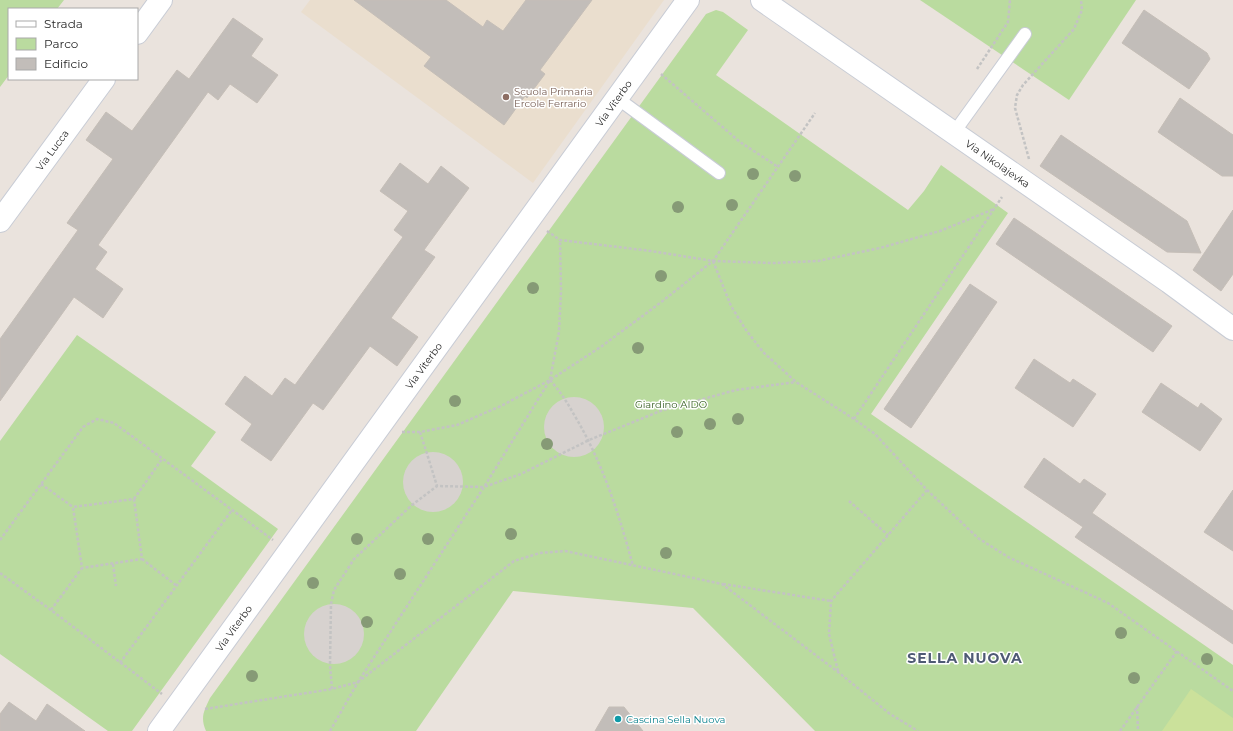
<svg xmlns="http://www.w3.org/2000/svg" width="1233" height="731" viewBox="0 0 1233 731" font-family="Montserrat,sans-serif">
	<rect width="100%" height="100%" fill="#eae3dd"/>
	<polygon fill="#eadece" points="310,0 664,0 533,183 301,12"/>
	<g fill="#badb9f">
		<polygon points="0,0 64,0 57,9 9,9 9,75 0,87"/>
		<polygon points="920,0 1136,0 1069,100"/>
		<path d="M716 10 723 12 748 30 716 75 908 210 924 191 941 165 1008 213 871 414 1233 665V731H815L693 608 513 591 416 731H206C200 717 204 711 210 698L706 14Z"/>
		<polygon points="77,335 216,432 191,466 278,529 132,731 108,731 0,654 0,441"/>
	</g>
	<polygon fill="#cbe19b" points="1191,689 1233,718 1233,731 1162,731"/>
	<g fill="#d7d2cf">
		<circle cx="574" cy="427" r="30"/>
		<circle cx="433" cy="482" r="30"/>
		<circle cx="334" cy="634" r="30"/>
	</g>
	<g fill="#c2bdb9" stroke="#c5beb7">
		<polygon points="354,0 446,0 483,27 487,20 503,31 526,0 592,0 540,70 545,74 527,98 525,96 504,125 424,66 431,57"/>
		<polygon points="1144,10 1207,53 1210,59 1189,89 1122,43"/>
		<polygon points="233,18 263,39 251,56 278,75 257,103 230,84 218,100 208,92 98,245 107,252 95,269 123,289 103,318 74,297 0,401 0,339 78,230 67,223 113,159 86,140 106,112 132,131 177,70 189,79"/>
		<polygon points="1180,98 1233,135 1233,176 1222,176 1158,132"/>
		<polygon points="1061,135 1187,221 1201,253 1167,252 1040,166"/>
		<polygon points="400,163 428,184 441,166 469,188 424,250 435,257 391,318 418,337 397,366 370,346 323,410 313,403 271,461 241,440 252,424 225,404 245,376 272,396 285,378 295,385 403,237 394,230 408,211 380,191"/>
		<polygon points="1233,210 1233,274 1221,291 1193,270"/>
		<polygon points="1014,218 1172,326 1153,352 996,244"/>
		<polygon points="970,284 997,302 911,428 884,409"/>
		<polygon points="1034,359 1070,383 1073,379 1096,394 1073,427 1015,388"/>
		<polygon points="1161,383 1198,408 1201,403 1222,419 1200,451 1142,412"/>
		<polygon points="1044,458 1080,484 1084,479 1106,494 1092,513 1233,611 1233,644 1075,537 1083,527 1024,487"/>
		<polygon points="1233,490 1233,551 1204,532"/>
		<polygon points="9,702 36,721 47,704 85,731 0,731 0,714"/>
		<polygon points="609,707 624,707 643,731 595,731"/>
	</g>
	<g fill="none" stroke-linecap="round" stroke-linejoin="round">
		<defs>
			<g id="service">
				<polyline points="617,98 719,173"/>
				<polyline points="953,134 1025,34"/>
			</g>
			<g id="minor">
				<path id="s1" d="M762 0 1169 282 1233 329"/>
				<polyline points="137,33 161,0"/>
				<path id="s2" d="M0 221 104 79"/>
				<path id="s3" d="M159 731 688 0"/>
			</g>
		</defs>
		<use href="#service" stroke="#c8ccd5" stroke-width="14"/>
		<use href="#minor" stroke="#c8ccd5" stroke-width="24"/>
		<g stroke="#c3c3c3" stroke-width="2.5" stroke-dasharray="3 2" stroke-linecap="butt">
			<polyline points="977,69 1008,22 1010,0"/>
			<polyline points="661,74 740,142 778,167"/>
			<polyline points="1029,159 1015,108 1017,95 1023,85 1074,29 1082,10 1081,0"/>
			<polyline points="547,231 560,240 651,251 713,261 773,263 818,261 880,248 940,231 994,209"/>
			<polyline points="713,261 731,306 746,330 763,352 796,382 854,419 875,434 927,490 978,538 1008,557 1108,603 1233,691"/>
			<path d="M550 380C561 392 568 404 576 418 603 464 619 514 633 566"/>
			<polyline points="854,419 1002,197"/>
			<polyline points="402,432 420,432 457,425 501,406 550,380 602,346 660,303 713,261 815,113"/>
			<polyline points="420,432 428,457 437,486"/>
			<polyline points="41,484 73,507"/>
			<polyline points="134,499 162,459"/>
			<polyline points="849,501 888,535"/>
			<polyline points="0,540 83,427 97,419 114,423 273,540"/>
			<polyline points="142,559 177,586"/>
			<polyline points="113,564 116,586"/>
			<polyline points="0,573 51,610 162,694"/>
			<polyline points="723,584 831,601"/>
			<polyline points="51,610 82,568 73,507 134,499 142,559 82,568"/>
			<polyline points="120,663 232,510"/>
			<polyline points="838,671 829,634 831,601 927,490"/>
			<polyline points="332,689 330,665 331,604 334,590 354,559 412,505 437,486 484,487 521,474 589,440 663,410 736,390 796,382"/>
			<polyline points="1137,706 1138,731"/>
			<polyline points="205,709 332,689 358,682 514,561 540,553 565,551 722,584 838,672 890,714 918,731"/>
			<polyline points="330,731 358,682 484,487 550,380 559,332 561,291 560,240"/>
			<polyline points="1120,731 1177,651"/>
		</g>
		<use href="#service" stroke="#fff" stroke-width="12"/>
		<use href="#minor" stroke="#fff" stroke-width="22"/>
	</g>
	<g fill="#869a76">
		<circle cx="753" cy="174" r="6"/>
		<circle cx="795" cy="176" r="6"/>
		<circle cx="732" cy="205" r="6"/>
		<circle cx="678" cy="207" r="6"/>
		<circle cx="661" cy="276" r="6"/>
		<circle cx="533" cy="288" r="6"/>
		<circle cx="638" cy="348" r="6"/>
		<circle cx="455" cy="401" r="6"/>
		<circle cx="738" cy="419" r="6"/>
		<circle cx="710" cy="424" r="6"/>
		<circle cx="677" cy="432" r="6"/>
		<circle cx="547" cy="444" r="6"/>
		<circle cx="511" cy="534" r="6"/>
		<circle cx="357" cy="539" r="6"/>
		<circle cx="428" cy="539" r="6"/>
		<circle cx="666" cy="553" r="6"/>
		<circle cx="400" cy="574" r="6"/>
		<circle cx="313" cy="583" r="6"/>
		<circle cx="367" cy="622" r="6"/>
		<circle cx="1121" cy="633" r="6"/>
		<circle cx="1207" cy="659" r="6"/>
		<circle cx="252" cy="676" r="6"/>
		<circle cx="1134" cy="678" r="6"/>
	</g>
	<circle fill="#8d6e63" stroke="#fff" stroke-width="1.5" cx="506" cy="97" r="4"/>
	<circle fill="#0f9aa8" stroke="#fff" stroke-width="1.5" cx="618" cy="719" r="4"/>
	<g text-anchor="middle" stroke-width="3" stroke-linejoin="round" paint-order="stroke">
		<g font-size="10" fill="#785e54" stroke="#fff" text-anchor="start">
			<text x="514" y="95">Scuola Primaria<tspan x="514" dy="12">Ercole Ferrario</tspan></text>
		</g>
		<g font-size="10" fill="#292929" stroke="#fff">
			<text dy="4" stroke="none"><textPath href="#s3" startOffset="775">Via Viterbo</textPath></text>
			<text dy="4" stroke="none"><textPath href="#s2" startOffset="88">Via Lucca</textPath></text>
			<text dy="4" stroke="none"><textPath href="#s1" startOffset="287">Via Nikolajevka</textPath></text>
			<text dy="4" stroke="none"><textPath href="#s3" startOffset="451">Via Viterbo</textPath></text>
			<text dy="4" stroke="none"><textPath href="#s3" startOffset="127">Via Viterbo</textPath></text>
		</g>
		<g font-size="10" fill="#355e21" stroke="#fff">
			<text x="671" y="408">Giardino AIDO</text>
		</g>
		<g font-size="10" fill="#0d838f" stroke="#fff" text-anchor="start">
			<text x="626" y="723">Cascina Sella Nuova</text>
		</g>
		<g font-size="14" font-weight="bold" letter-spacing="1" fill="#4f5a75" stroke="#fff">
			<text x="965" y="663">SELLA NUOVA</text>
		</g>
	</g>
	<rect x="8" y="8" width="130" height="72" fill="#ffffff" stroke="#a9a9a9"/>
	<rect x="16" y="21" width="20" height="6" fill="#ffffff" stroke="#a9a9a9"/>
	<text x="44" y="28" font-size="12" fill="#292929">Strada</text>
	<rect x="16" y="38" width="20" height="12" fill="#badb9f" stroke="#a9a9a9"/>
	<text x="44" y="48" font-size="12" fill="#292929">Parco</text>
	<rect x="16" y="58" width="20" height="12" fill="#c2bdb9" stroke="#a9a9a9"/>
	<text x="44" y="68" font-size="12" fill="#292929">Edificio</text>
</svg>
